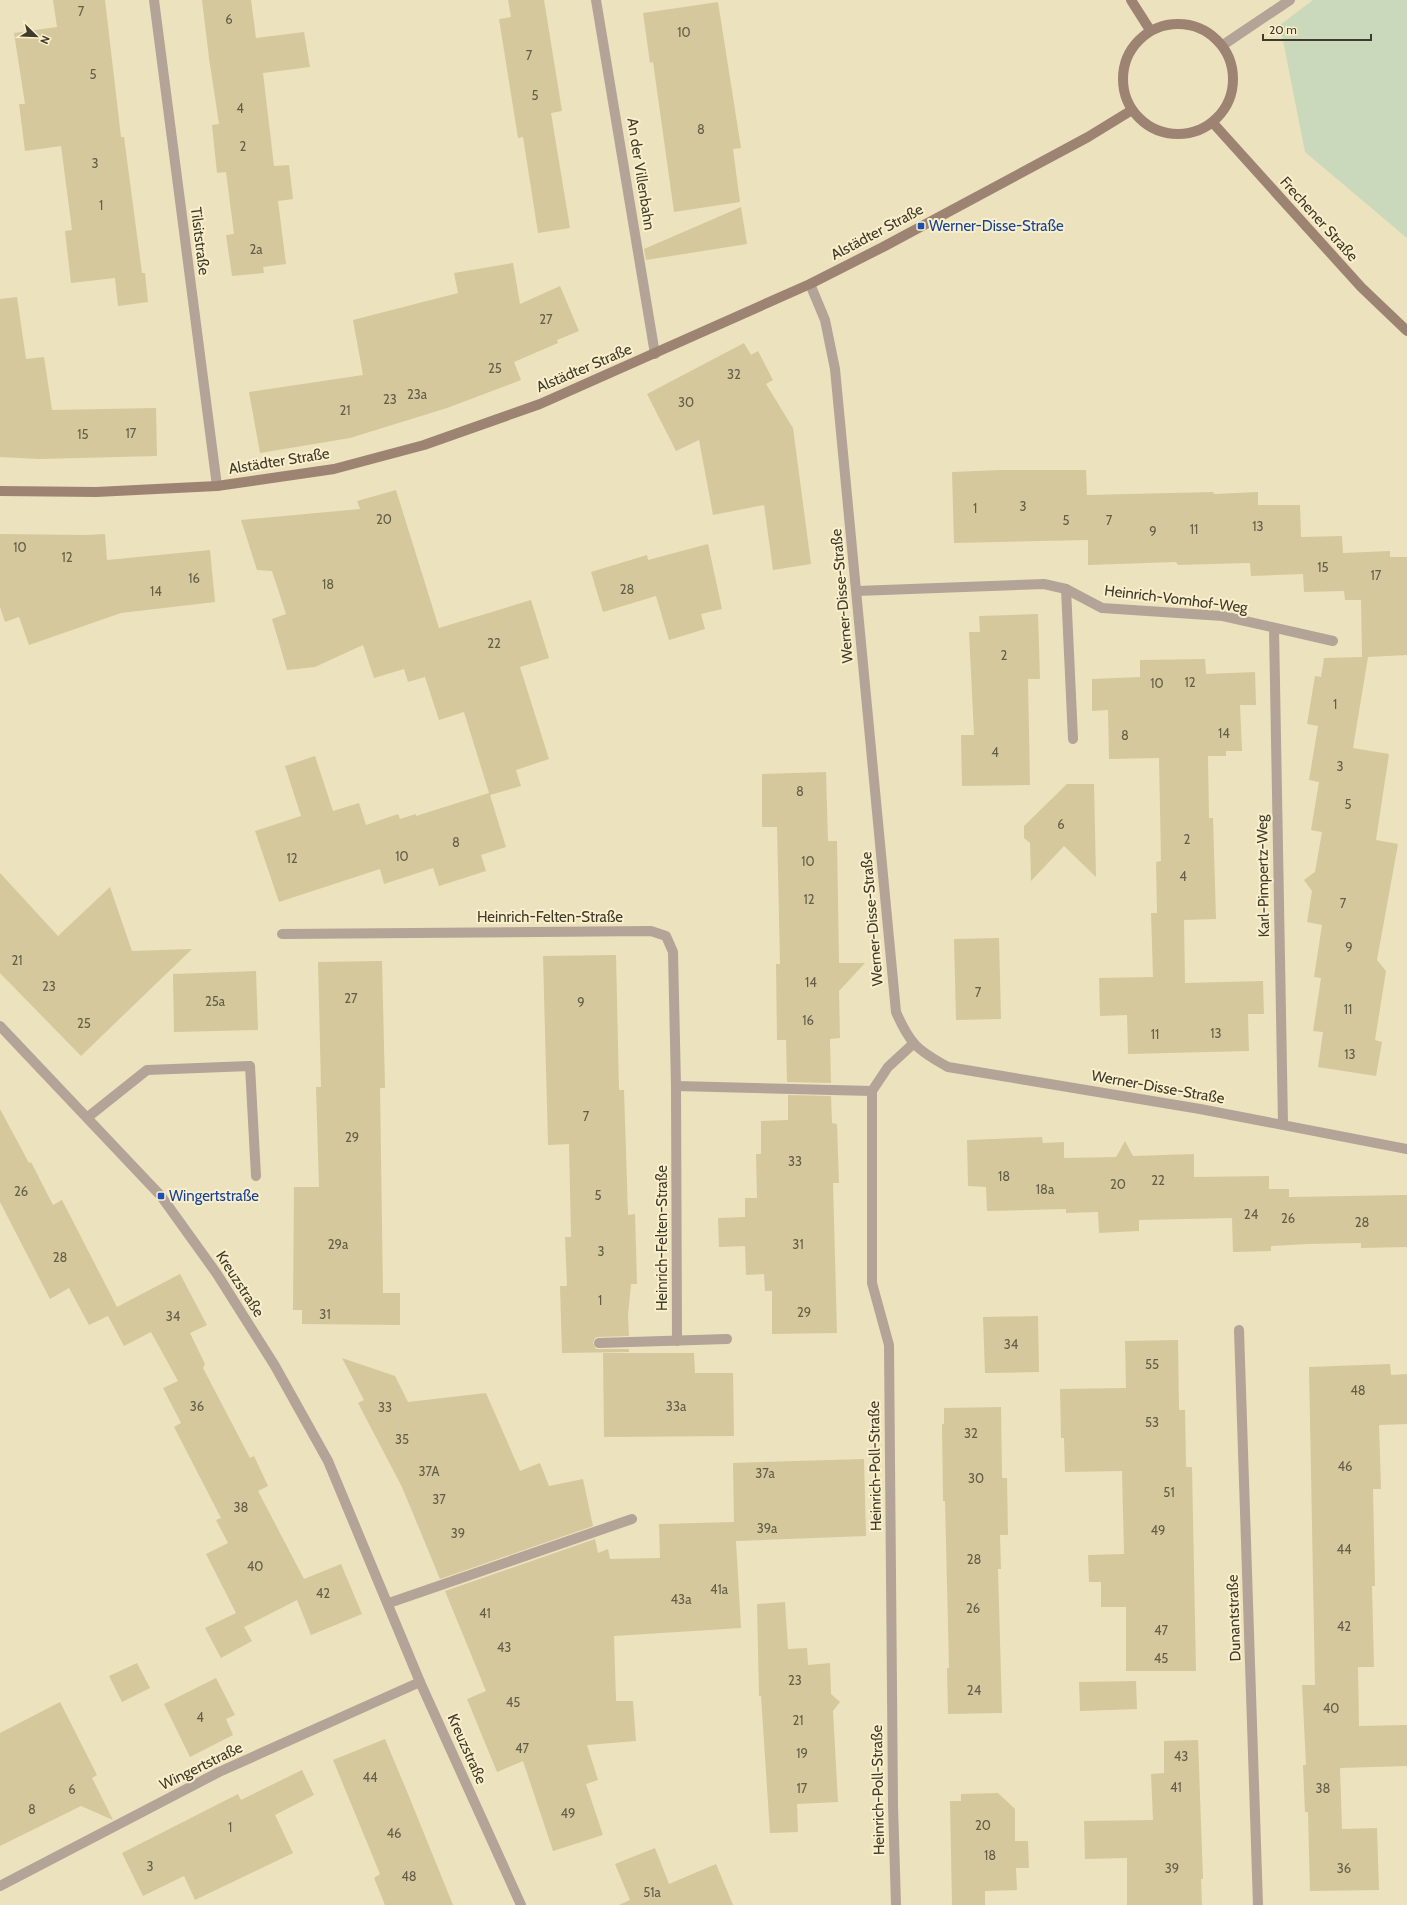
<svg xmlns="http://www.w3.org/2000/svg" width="1407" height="1905" viewBox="0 0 1407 1905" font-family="Cabin,sans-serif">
	<rect width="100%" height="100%" fill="#ece2bd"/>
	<polygon fill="#cad9bb" points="1313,0 1407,0 1407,238 1305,152 1280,25"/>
	<g fill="#d5c89c">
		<polygon points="53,0 105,0 121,137 124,137 142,273 145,273 148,302 118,306 115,278 71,283 65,231 72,230 61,146 25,151 19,104 25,104 14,33 57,27"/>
		<polygon points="202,0 251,0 256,38 304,32 310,67 263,73 274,166 289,165 293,199 278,201 286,264 263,267 264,273 232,276 226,235 234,234 226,172 217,173 212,125 219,124 209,58"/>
		<polygon points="508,0 544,0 562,111 551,113 570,228 538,233 523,137 518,138 499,19 511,17"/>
		<polygon points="718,2 741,148 733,149 740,202 674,212 653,62 650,63 643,13"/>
		<polygon points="741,207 747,244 646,260 644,249"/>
		<polygon points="513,263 520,304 560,286 579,331 557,340 558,343 514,362 521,380 447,408 350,438 260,453 249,392 363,375 353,320 458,293 454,273"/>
		<polygon points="17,297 26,359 44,357 52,410 156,408 157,456 39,459 0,457 0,299"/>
		<polygon points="744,343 751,355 758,351 773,380 766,384 793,428 811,564 773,570 764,505 713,515 699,440 676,451 647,394"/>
		<polygon points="1000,470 1086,470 1087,495 1213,492 1214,494 1258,492 1258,505 1300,505 1301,537 1342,536 1343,553 1390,551 1390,557 1407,557 1407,655 1368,657 1353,748 1389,754 1376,840 1398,844 1377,960 1386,971 1375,1040 1382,1042 1376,1076 1318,1067 1323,1032 1313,1031 1321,978 1314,977 1322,925 1307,922 1312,891 1304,880 1315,872 1322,832 1311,830 1319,782 1309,780 1318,726 1307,724 1315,676 1321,677 1324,658 1362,657 1361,600 1345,600 1344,591 1304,592 1303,574 1251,576 1250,563 1178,565 1176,562 1088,565 1088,540 954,543 952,472"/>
		<polygon points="396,490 439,628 531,600 549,658 520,667 549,759 516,770 521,786 490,795 506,847 481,855 486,871 439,886 433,868 384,884 380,869 279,902 255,831 301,816 285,766 315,756 333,811 359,803 366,825 398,814 400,819 416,814 416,816 489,793 464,712 439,720 425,677 408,682 404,669 374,678 363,645 315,667 287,670 272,619 286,614 272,571 257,570 241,520 360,509 357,501"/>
		<polygon points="0,534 87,535 105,534 107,560 210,550 215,602 121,613 29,645 19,617 5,622 0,607"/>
		<polygon points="708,544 722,609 701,614 705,629 669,640 656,596 603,612 591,572 647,555 648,560"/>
		<polygon points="1038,614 1040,679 1028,679 1030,785 962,786 961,735 974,735 969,632 980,632 979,616"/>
		<polygon points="1205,659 1206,674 1255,672 1256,705 1240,705 1242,751 1226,751 1226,756 1208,756 1209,818 1213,818 1216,919 1184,920 1185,983 1263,981 1264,1014 1248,1014 1249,1051 1128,1054 1127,1015 1100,1016 1099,978 1153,977 1151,913 1157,913 1156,862 1161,861 1159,758 1109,759 1108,710 1092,711 1092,679 1140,677 1140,660"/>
		<polygon points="826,772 828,841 837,841 839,960 839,963 865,963 839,991 840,1038 830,1039 831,1083 787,1082 786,1040 777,1040 776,964 780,964 777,827 762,827 762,774"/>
		<polygon points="1067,784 1094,784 1096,877 1064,846 1031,881 1030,843 1024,838 1024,826"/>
		<polygon points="0,873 58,936 110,887 132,951 192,949 81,1056 0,973"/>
		<polygon points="999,938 1001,1019 956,1020 954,939"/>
		<polygon points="616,955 619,1090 624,1090 628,1215 635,1214 637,1284 631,1284 628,1315 629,1336 598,1337 595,1338 593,1343 596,1349 629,1349 629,1352 562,1353 560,1286 567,1286 565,1237 571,1237 569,1144 548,1145 543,956"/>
		<polygon points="382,961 385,1088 380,1088 383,1293 400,1293 400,1325 302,1324 302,1310 293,1310 294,1187 319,1187 316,1087 321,1087 318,962"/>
		<polygon points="256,971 258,1030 174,1032 173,974"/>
		<polygon points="788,1095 831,1096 832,1123 837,1124 839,1183 833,1183 837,1333 772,1334 772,1291 765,1291 764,1274 746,1275 745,1246 719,1247 718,1218 745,1217 745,1198 757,1198 756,1154 761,1154 761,1121 788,1120"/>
		<polygon points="0,1109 29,1163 31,1162 53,1205 62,1200 117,1307 180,1274 207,1325 190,1333 205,1364 203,1368 250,1458 254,1456 268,1486 258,1491 304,1579 341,1564 362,1614 311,1635 297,1600 244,1627 252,1641 221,1658 205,1628 236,1613 206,1554 228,1543 216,1520 221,1518 174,1427 181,1423 163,1388 178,1381 151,1332 124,1346 108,1316 89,1325 69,1288 50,1299 0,1202"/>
		<polygon points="1042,1137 1043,1143 1064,1142 1064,1158 1116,1157 1125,1141 1133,1156 1194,1154 1194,1177 1269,1176 1269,1189 1289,1189 1289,1197 1407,1195 1407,1247 1361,1248 1361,1243 1307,1244 1271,1246 1271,1251 1233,1252 1232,1218 1139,1220 1139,1231 1099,1233 1098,1212 1066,1213 1066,1209 987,1211 986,1187 968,1186 967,1140"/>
		<polygon points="1038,1316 1039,1372 985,1373 983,1317"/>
		<polygon points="1178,1340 1179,1410 1185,1410 1186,1467 1192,1467 1196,1671 1126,1671 1126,1607 1101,1607 1101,1582 1089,1582 1088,1555 1124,1554 1122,1471 1065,1472 1064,1438 1061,1438 1060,1389 1126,1388 1125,1341"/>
		<polygon points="603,1353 694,1353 695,1373 733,1373 734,1436 604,1437"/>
		<polygon points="342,1358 395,1376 408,1402 486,1393 520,1471 540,1463 549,1486 583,1479 593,1526 440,1579 402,1487 358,1403 364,1400"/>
		<polygon points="1390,1364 1391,1375 1407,1374 1407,1424 1379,1425 1381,1489 1373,1489 1375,1586 1372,1586 1374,1667 1358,1667 1359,1726 1407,1725 1407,1766 1340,1768 1342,1829 1377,1828 1379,1890 1310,1891 1308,1812 1305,1812 1303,1765 1306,1765 1302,1685 1315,1685 1309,1367"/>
		<polygon points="1001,1407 1002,1478 1007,1478 1008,1535 1000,1535 1001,1569 998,1569 1002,1713 948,1714 947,1668 949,1668 945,1501 943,1501 942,1424 944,1424 944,1408"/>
		<polygon points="864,1459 866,1536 736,1541 741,1628 614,1636 616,1701 633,1701 636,1741 587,1745 598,1780 586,1784 603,1835 553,1851 523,1761 497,1772 467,1699 486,1691 445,1591 595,1539 598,1553 608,1549 610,1559 660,1558 659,1524 734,1522 733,1463"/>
		<polygon points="785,1602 788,1649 807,1648 808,1665 830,1663 831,1694 840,1702 833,1711 838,1802 797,1804 798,1832 770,1833 761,1696 759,1696 757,1604"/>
		<polygon points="137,1663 150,1688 122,1702 109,1676"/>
		<polygon points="216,1678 235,1715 226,1719 233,1735 190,1757 164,1704"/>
		<polygon points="1136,1681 1137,1709 1080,1711 1079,1682"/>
		<polygon points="60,1702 97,1775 92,1778 113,1820 81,1806 0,1846 0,1733"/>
		<polygon points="385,1739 408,1794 453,1905 385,1905 374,1878 380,1874 333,1760"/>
		<polygon points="1198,1740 1203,1879 1201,1879 1202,1905 1127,1905 1127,1858 1085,1859 1084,1821 1153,1820 1151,1774 1164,1773 1164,1741"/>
		<polygon points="302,1770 314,1795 275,1815 293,1853 195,1900 184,1876 143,1896 122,1853 238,1794 241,1800"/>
		<polygon points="998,1793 1015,1809 1015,1841 1028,1841 1029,1868 1016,1868 1017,1890 985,1891 985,1905 952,1905 950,1801 961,1801 961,1794"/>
		<polygon points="655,1848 669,1884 716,1864 733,1905 619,1905 630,1900 615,1864"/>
	</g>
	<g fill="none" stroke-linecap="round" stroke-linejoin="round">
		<g stroke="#b4a397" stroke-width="10">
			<polyline points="88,1117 147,1070 250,1066 256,1176"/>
			<polyline points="389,1603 632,1519"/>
		</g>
		<g stroke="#b4a397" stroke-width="10">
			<polyline points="154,0 217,486"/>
			<polyline points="596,0 655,354"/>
			<polyline points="1223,45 1290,0"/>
			<path d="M810 284 825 320 835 369 896 1012C910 1044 917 1050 948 1067L1200 1109 1407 1149"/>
			<polyline points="1066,589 1073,739"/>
			<polyline points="857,591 1044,584 1066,589 1102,608 1223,616 1333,641"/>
			<polyline points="1274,628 1283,1124"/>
			<polyline points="282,934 651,931 666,936 673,952 676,1086 677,1341"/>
			<polyline points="0,1026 161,1196 217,1274 275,1366 328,1461 420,1682 521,1905"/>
			<polyline points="676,1086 872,1091"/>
			<polyline points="1239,1330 1258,1905"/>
			<polyline points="599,1343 727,1339"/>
			<polyline points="0,1886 219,1772 420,1682"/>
			<polyline points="896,1905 893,1805 889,1345 872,1283 872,1091 888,1067 913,1044"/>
		</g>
		<g stroke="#9d8472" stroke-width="10">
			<polyline points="1131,0 1150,30"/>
			<circle cx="1178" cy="79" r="55"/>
			<polyline points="1213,123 1361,287 1407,331"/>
			<polyline points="0,491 96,492 217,486 334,469 424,445 540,404 810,284 883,247 1088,137 1132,110"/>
		</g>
	</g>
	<g fill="#1a4fb4" stroke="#faefca" stroke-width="1.5">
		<rect x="917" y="222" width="8" height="8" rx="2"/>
		<rect x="157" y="1192" width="8" height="8" rx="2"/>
	</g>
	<g text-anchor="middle" stroke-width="4" stroke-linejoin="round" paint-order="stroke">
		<g font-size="13" fill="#645e48">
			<text x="81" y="16">7</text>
			<text x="229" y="24">6</text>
			<text x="684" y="37">10</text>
			<text x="529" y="60">7</text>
			<text x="93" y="79">5</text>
			<text x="535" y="100">5</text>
			<text x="240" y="113">4</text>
			<text x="701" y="134">8</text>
			<text x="243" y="151">2</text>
			<text x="95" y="168">3</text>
			<text x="101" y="210">1</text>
			<text x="256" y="254">2a</text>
			<text x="546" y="324">27</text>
			<text x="495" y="373">25</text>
			<text x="734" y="379">32</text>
			<text x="417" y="399">23a</text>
			<text x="390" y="404">23</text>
			<text x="686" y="407">30</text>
			<text x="345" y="415">21</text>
			<text x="131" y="438">17</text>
			<text x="83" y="439">15</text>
			<text x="1023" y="511">3</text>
			<text x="975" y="513">1</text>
			<text x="384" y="524">20</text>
			<text x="1066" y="525">5</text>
			<text x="1109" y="525">7</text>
			<text x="1258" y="531">13</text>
			<text x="1194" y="534">11</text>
			<text x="1153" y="536">9</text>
			<text x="20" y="552">10</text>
			<text x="67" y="562">12</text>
			<text x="1323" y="572">15</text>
			<text x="1376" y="580">17</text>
			<text x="194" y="583">16</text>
			<text x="328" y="589">18</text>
			<text x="627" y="594">28</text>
			<text x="156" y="596">14</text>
			<text x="494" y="648">22</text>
			<text x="1004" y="660">2</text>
			<text x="1190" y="687">12</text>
			<text x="1157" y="688">10</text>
			<text x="1335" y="709">1</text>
			<text x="1224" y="738">14</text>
			<text x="1125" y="740">8</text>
			<text x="995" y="757">4</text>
			<text x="1340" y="771">3</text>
			<text x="800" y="796">8</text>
			<text x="1348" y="809">5</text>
			<text x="1061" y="829">6</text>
			<text x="1187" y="844">2</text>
			<text x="456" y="847">8</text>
			<text x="402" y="861">10</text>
			<text x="292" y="863">12</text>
			<text x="808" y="866">10</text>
			<text x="1183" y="881">4</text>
			<text x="809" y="904">12</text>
			<text x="1343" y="908">7</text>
			<text x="1349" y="952">9</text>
			<text x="17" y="965">21</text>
			<text x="811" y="987">14</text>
			<text x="49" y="991">23</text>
			<text x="978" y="997">7</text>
			<text x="351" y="1003">27</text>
			<text x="215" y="1006">25a</text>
			<text x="581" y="1007">9</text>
			<text x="1348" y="1014">11</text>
			<text x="808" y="1025">16</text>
			<text x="84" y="1028">25</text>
			<text x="1216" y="1038">13</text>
			<text x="1155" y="1039">11</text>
			<text x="1350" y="1059">13</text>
			<text x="586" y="1121">7</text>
			<text x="352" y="1142">29</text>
			<text x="795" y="1166">33</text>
			<text x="1004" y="1181">18</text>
			<text x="1158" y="1185">22</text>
			<text x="1118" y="1189">20</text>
			<text x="1045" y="1194">18a</text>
			<text x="21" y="1196">26</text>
			<text x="598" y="1200">5</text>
			<text x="1251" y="1219">24</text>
			<text x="1288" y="1223">26</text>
			<text x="1362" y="1227">28</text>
			<text x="338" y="1249">29a</text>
			<text x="798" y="1249">31</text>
			<text x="601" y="1256">3</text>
			<text x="60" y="1262">28</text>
			<text x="600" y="1305">1</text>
			<text x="804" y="1317">29</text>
			<text x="325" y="1319">31</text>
			<text x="173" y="1321">34</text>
			<text x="1011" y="1349">34</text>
			<text x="1152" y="1369">55</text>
			<text x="1358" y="1395">48</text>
			<text x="197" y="1411">36</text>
			<text x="676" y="1411">33a</text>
			<text x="385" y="1412">33</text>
			<text x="1152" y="1427">53</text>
			<text x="971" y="1438">32</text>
			<text x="402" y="1444">35</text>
			<text x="1345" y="1471">46</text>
			<text x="429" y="1476">37A</text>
			<text x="765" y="1478">37a</text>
			<text x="976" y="1483">30</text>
			<text x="1169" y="1497">51</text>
			<text x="439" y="1504">37</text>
			<text x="241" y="1512">38</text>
			<text x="767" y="1533">39a</text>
			<text x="1158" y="1535">49</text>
			<text x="458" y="1538">39</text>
			<text x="1344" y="1554">44</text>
			<text x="974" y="1564">28</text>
			<text x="255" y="1571">40</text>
			<text x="719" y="1594">41a</text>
			<text x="323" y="1598">42</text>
			<text x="681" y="1604">43a</text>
			<text x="973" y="1613">26</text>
			<text x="485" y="1618">41</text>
			<text x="1344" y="1631">42</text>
			<text x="1161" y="1635">47</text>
			<text x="504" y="1652">43</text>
			<text x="1161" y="1663">45</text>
			<text x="795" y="1685">23</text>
			<text x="974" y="1695">24</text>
			<text x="513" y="1707">45</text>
			<text x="1331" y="1713">40</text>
			<text x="200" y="1722">4</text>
			<text x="798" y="1725">21</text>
			<text x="522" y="1753">47</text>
			<text x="802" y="1758">19</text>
			<text x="1181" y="1761">43</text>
			<text x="370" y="1782">44</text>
			<text x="1176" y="1792">41</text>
			<text x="802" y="1793">17</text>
			<text x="1323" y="1793">38</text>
			<text x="72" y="1794">6</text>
			<text x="32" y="1814">8</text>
			<text x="568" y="1818">49</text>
			<text x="983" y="1830">20</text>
			<text x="230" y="1832">1</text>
			<text x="394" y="1838">46</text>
			<text x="990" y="1860">18</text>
			<text x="150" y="1871">3</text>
			<text x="1172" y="1873">39</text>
			<text x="1344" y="1873">36</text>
			<text x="409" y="1881">48</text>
			<text x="652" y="1897">51a</text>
		</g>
		<g font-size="15" fill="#3e3a2c" stroke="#faefca">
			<text transform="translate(641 174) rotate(81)" y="5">An der Villenbahn</text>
			<text transform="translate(1319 219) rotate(48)" y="5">Frechener Straße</text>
			<text transform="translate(877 232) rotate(-28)" y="5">Alstädter Straße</text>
			<text transform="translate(200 241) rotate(83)" y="5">Tilsitstraße</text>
			<text transform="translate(584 368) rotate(-23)" y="5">Alstädter Straße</text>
			<text transform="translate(279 461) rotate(-9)" y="5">Alstädter Straße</text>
			<text transform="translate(842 596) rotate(-95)" y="5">Werner-Disse-Straße</text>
			<text transform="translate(1176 599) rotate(7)" y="5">Heinrich-Vomhof-Weg</text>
			<text transform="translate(1263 876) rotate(-91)" y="5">Karl-Pimpertz-Weg</text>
			<text x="550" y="922">Heinrich-Felten-Straße</text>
			<text transform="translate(872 919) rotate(-95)" y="5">Werner-Disse-Straße</text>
			<text transform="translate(1158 1087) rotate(10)" y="5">Werner-Disse-Straße</text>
			<text transform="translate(662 1238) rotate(-90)" y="5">Heinrich-Felten-Straße</text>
			<text transform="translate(240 1284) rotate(57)" y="5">Kreuzstraße</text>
			<text transform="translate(875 1466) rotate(-91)" y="5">Heinrich-Poll-Straße</text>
			<text transform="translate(1234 1618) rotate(-92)" y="5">Dunantstraße</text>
			<text transform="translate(467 1749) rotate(66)" y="5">Kreuzstraße</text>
			<text transform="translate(201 1766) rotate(-26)" y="5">Wingertstraße</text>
			<text transform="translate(878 1790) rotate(-91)" y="5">Heinrich-Poll-Straße</text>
		</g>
		<g font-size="15" fill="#164399" stroke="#faefca" text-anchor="start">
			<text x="929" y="231">Werner-Disse-Straße</text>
			<text x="169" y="1201">Wingertstraße</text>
		</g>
	</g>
	<g transform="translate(36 36) rotate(113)" stroke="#faefca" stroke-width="3" paint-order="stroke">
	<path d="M0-3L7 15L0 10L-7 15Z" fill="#3e3a2c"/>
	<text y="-6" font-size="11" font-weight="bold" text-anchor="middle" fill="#3e3a2c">N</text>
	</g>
	<path d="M1263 34v6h108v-6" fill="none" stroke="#3e3a2c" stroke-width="2"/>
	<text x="1269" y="34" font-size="12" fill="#3e3a2c" stroke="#faefca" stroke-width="3" paint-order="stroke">20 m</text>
</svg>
